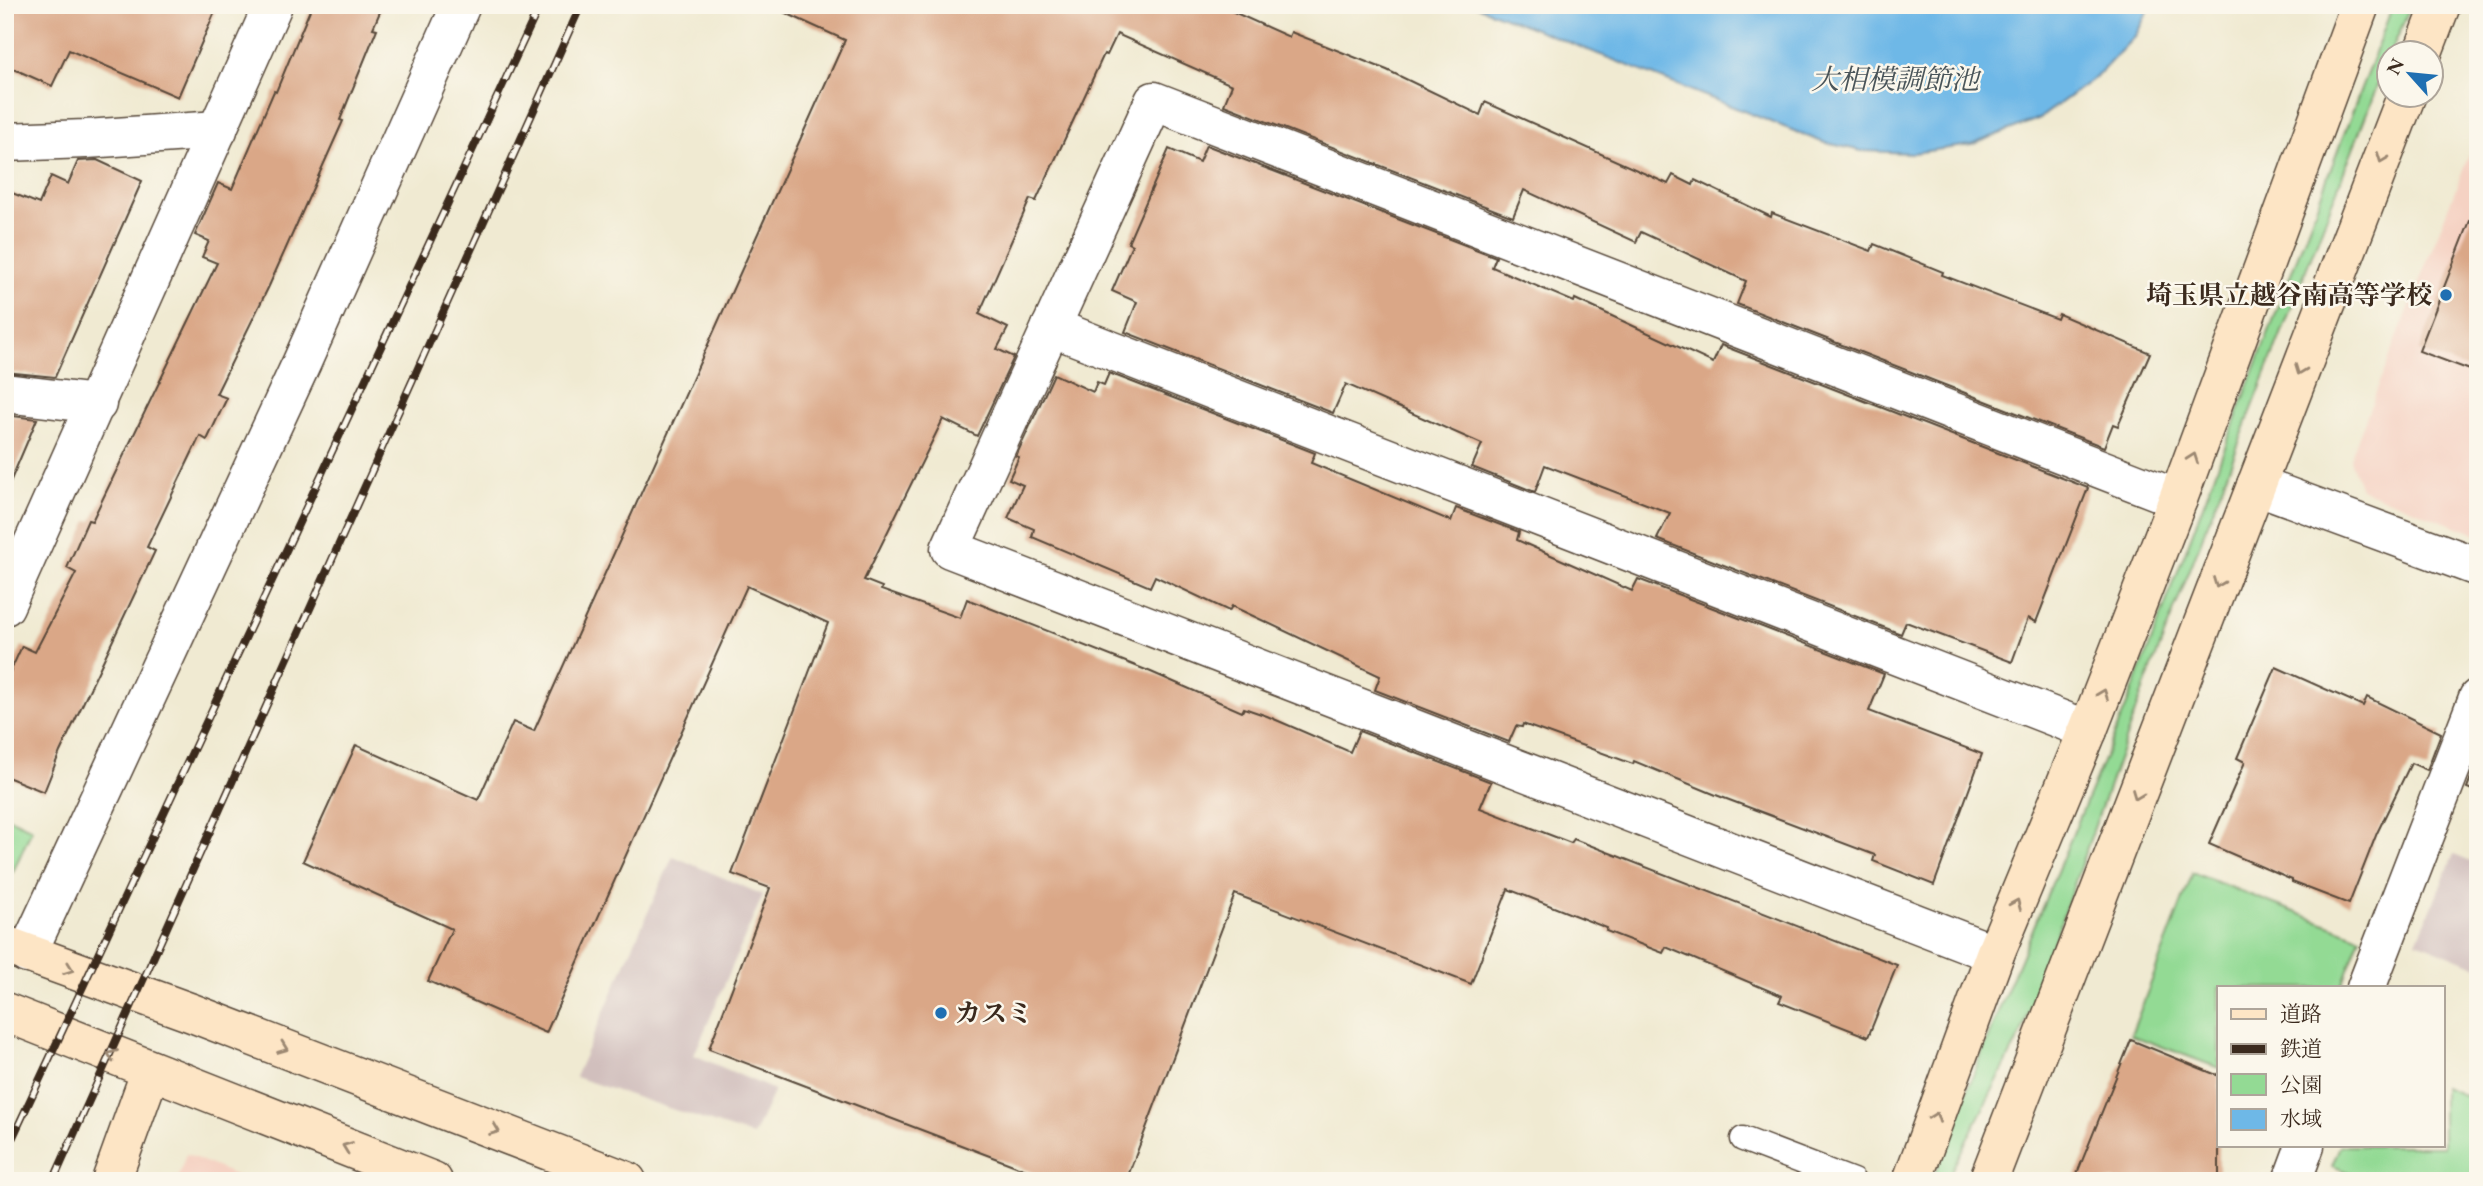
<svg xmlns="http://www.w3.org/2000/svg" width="2483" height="1186" viewBox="0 0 2483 1186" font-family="'EB Garamond','Noto Serif JP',serif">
	<rect width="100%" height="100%" fill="#fbf7ec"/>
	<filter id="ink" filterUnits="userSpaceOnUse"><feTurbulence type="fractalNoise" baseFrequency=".0143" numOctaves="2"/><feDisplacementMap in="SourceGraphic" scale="14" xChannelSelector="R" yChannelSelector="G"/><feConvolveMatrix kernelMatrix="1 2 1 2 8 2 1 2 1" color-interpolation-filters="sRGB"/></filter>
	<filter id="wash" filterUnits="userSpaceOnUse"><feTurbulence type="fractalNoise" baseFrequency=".00686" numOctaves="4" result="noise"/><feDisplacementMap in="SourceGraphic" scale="28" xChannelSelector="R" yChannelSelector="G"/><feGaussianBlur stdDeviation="1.57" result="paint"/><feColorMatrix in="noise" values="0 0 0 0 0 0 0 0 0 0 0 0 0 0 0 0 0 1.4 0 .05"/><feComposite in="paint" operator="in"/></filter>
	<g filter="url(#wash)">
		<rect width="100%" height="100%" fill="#f0ead2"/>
		<g fill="#f5d2c3">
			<polygon points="2478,131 2478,535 2361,489 2350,459"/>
			<polygon points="186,1154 249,1181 177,1181"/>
		</g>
		<g fill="#d1bfbd">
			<polygon points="2454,854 2478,864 2478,967 2417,942"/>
			<polygon points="673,856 763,895 694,1055 774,1090 753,1136 575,1077"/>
		</g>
		<g fill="#93da94" stroke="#678259" stroke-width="2">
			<polygon points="2393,5 2411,5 2391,52 2388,52 2388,58 2139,701 2021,1034 1946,1181 1932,1181 1993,1024 2129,700"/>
			<polygon points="5,816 32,829 13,872 5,869"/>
			<polygon points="2193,873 2360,937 2341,988 2219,988 2219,1068 2131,1035"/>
			<polygon points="2443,1087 2478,1100 2478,1181 2371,1181 2332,1166 2340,1146 2443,1146"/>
		</g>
		<polygon fill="#6eb8e7" stroke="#547182" stroke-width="2" points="1474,5 2151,5 2136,35 2096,77 2040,118 1971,145 1913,153 1862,151 1822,142"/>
		<g id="blocks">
			<g fill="#daa787">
				<polygon points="5,5 218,5 178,97 69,50 52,86 5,65 5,35 10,24 5,22"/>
				<polygon points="312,5 383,5 373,28 377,29 340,120 343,121 269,286 216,394 227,398 207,440 200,436 147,547 155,551 60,752 44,792 5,776 5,683 22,646 35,652 76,573 67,568 88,520 92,521 217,263 202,257 209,241 195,235 218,183 232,189 274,91 276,92"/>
				<polygon points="768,5 1218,5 1289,37 1291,32 1387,70 1480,115 1485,102 1668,184 1673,175 1693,185 1695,180 1771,217 1772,213 1871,251 1874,244 1943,272 1942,275 2057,319 2059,314 2150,353 2118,426 2113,424 2104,447 1737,304 1746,281 1641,232 1636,242 1524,190 1513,217 1224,105 1232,85 1117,34 1107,55 1104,54 1036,201 1030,199 979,314 1008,328 997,349 1014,357 977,436 943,419 864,580 882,587 881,590 960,618 967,599 1151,672 1242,712 1244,708 1267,716 1350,752 1359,731 1491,782 1480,808 1571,843 1574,839 1897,965 1868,1037 1779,1002 1782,996 1666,947 1663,953 1606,931 1607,928 1508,889 1471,984 1235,894 1126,1181 1055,1181 709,1049 770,888 732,874 828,623 747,586 546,1033 428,981 452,929 303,861 356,745 478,800 513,722 534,731 845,40"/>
				<polygon points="1206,145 1496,257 1492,267 1574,302 1575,299 1713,363 1721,345 2088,488 2036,622 2028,618 2012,662 1906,622 1901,634 1657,539 1670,513 1545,465 1535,492 1472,467 1482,444 1346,384 1333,413 1125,332 1137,302 1112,291 1132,245 1128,243 1169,149 1199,162"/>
				<polygon points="97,160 142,181 55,377 5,372 5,190 39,204 51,176 68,184 78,161"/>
				<polygon points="2475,208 2478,209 2478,373 2419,351"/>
				<polygon points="1109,373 1315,453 1311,463 1451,521 1456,508 1519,532 1517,540 1632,591 1638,579 1884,674 1869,711 1982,754 1934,885 1873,861 1875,855 1716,795 1634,761 1633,764 1523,724 1522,727 1516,726 1509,742 1375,690 1380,676 1232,606 1229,611 1155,576 1150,587 1032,537 1034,529 1008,518 1023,485 1009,479 1019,457 1016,456 1054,374 1093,392 1097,382 1104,385"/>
				<polygon points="5,415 37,419 5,494"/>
				<polygon points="2276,667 2363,706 2367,697 2441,733 2427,770 2411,763 2377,833 2349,904 2292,882 2292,880 2209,844 2245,762 2237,758"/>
				<polygon points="2478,759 2478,792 2467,788"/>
				<polygon points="2131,1040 2219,1076 2219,1181 2074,1181"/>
			</g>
		</g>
	</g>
	<g filter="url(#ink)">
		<use href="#blocks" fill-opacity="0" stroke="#564739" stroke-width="2"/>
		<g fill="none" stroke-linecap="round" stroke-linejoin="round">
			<defs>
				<polyline id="lane" points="1743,1139 1853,1181"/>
				<g id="street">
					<polyline points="5,142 86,139 218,130"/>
					<polyline points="1051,327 2088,730"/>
					<polyline points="5,393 97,404"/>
					<polyline points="2256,485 2478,567"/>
					<polyline points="5,606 273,5"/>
					<polyline points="27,954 302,362 461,5"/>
					<polyline points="1995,954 950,549 1154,101 2178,499"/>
					<polyline points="2366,988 2478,698"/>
					<polyline points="2292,1181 2305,1146"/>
				</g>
				<g id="secondary">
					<polyline points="2423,52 2441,5"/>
					<polyline points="5,945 192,1013 627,1181"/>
					<polyline points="5,1012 433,1181"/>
					<polyline points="111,1181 151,1070"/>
					<polyline points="1912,1181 1995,954 2088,730 2178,499 2360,5"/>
					<polyline points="1988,1181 2407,94"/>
				</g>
			</defs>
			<use href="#lane" stroke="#564739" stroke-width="27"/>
			<use href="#street" stroke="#564739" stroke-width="41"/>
			<use href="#secondary" stroke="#564739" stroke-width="41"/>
			<use href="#lane" stroke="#fff" stroke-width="24"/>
			<use href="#street" stroke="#fff" stroke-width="38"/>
			<use href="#secondary" stroke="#fde5c5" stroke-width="38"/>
			<defs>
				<g id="rail">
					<polyline points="5,1154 540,5"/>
					<polyline points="53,1181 581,5"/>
				</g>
			</defs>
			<use href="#rail" stroke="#3b2a1e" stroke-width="8"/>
			<use href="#rail" stroke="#fbf7ec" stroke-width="5" stroke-dasharray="16" stroke-linecap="butt"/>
		</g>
		<defs><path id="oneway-chevron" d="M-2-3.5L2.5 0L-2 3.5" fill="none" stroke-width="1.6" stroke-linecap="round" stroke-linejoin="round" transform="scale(1.75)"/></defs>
		<g stroke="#9c8872">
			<use href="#oneway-chevron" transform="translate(2382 158) rotate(111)"/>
			<use href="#oneway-chevron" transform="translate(2300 370) rotate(111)"/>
			<use href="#oneway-chevron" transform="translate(2193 458) rotate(-70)"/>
			<use href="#oneway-chevron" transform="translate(2218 583) rotate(111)"/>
			<use href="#oneway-chevron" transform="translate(2103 694) rotate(-69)"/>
			<use href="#oneway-chevron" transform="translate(2137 795) rotate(111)"/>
			<use href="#oneway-chevron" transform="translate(2016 904) rotate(-67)"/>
			<use href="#oneway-chevron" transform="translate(69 969) rotate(20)"/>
			<use href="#oneway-chevron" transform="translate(283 1048) rotate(21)"/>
			<use href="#oneway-chevron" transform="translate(112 1055) rotate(-158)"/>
			<use href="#oneway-chevron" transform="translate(1935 1117) rotate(-70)"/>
			<use href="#oneway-chevron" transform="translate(495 1130) rotate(21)"/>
			<use href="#oneway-chevron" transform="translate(347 1147) rotate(-159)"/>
		</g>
	</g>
	<g fill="#1f6fb2" stroke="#fbf7ec" stroke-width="2.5">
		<circle cx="2446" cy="295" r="7"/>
		<circle cx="941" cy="1013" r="7"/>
	</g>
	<g text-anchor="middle" stroke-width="5" stroke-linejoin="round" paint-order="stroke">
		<g font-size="26" font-weight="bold" fill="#3b2a1e" stroke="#fbf7ec" text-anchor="end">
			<text x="2432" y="304">埼玉県立越谷南高等学校</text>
			<text x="955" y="1022" text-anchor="start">カスミ</text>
		</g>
		<g font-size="28" font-style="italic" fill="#4a555a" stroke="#fbf7ec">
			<text x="1895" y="89">大相模調節池</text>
		</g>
	</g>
	<rect width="2483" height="1186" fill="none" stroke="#fbf7ec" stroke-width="28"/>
	<rect x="2217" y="986" width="228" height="161" fill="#fbf7ec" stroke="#aea59a" stroke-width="2"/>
	<rect x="2231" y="1009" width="35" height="10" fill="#fde5c5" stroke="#aea59a" stroke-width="2"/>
	<text x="2280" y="1021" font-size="21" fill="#3b2a1e">道路</text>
	<rect x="2231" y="1044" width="35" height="10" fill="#3b2a1e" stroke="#aea59a" stroke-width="2"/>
	<text x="2280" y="1056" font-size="21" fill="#3b2a1e">鉄道</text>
	<rect x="2231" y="1074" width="35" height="21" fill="#93da94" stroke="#aea59a" stroke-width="2"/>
	<text x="2280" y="1092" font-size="21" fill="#3b2a1e">公園</text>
	<rect x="2231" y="1109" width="35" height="21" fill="#6eb8e7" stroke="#aea59a" stroke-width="2"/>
	<text x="2280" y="1126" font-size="21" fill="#3b2a1e">水域</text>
	<g transform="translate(2410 74) rotate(297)"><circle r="33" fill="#fbf7ec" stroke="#aea59a" stroke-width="2"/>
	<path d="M0-5L12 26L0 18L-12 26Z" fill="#1f6fb2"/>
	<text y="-10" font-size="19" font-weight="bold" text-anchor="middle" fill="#3b2a1e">N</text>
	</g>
</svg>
